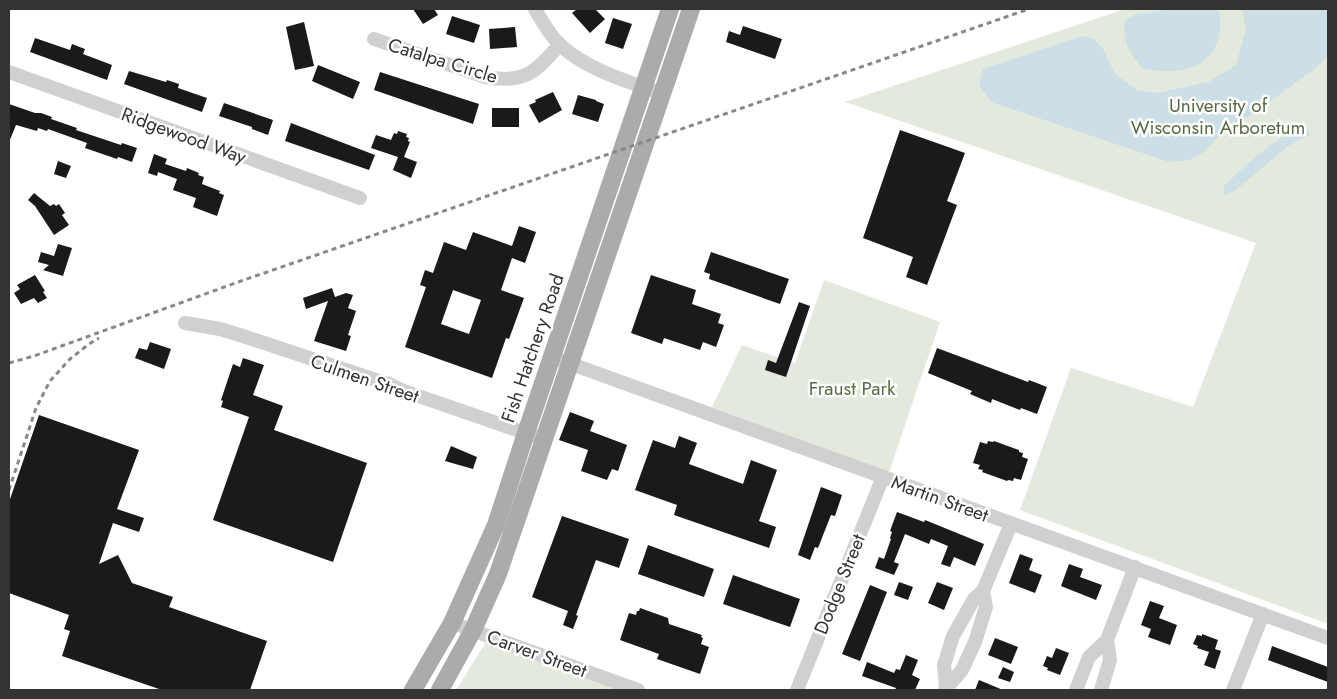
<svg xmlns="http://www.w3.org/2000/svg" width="1337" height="699" viewBox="0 0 1337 699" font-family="Jost,sans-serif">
	<rect width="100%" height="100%" fill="#fff"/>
	<g fill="#e3e9dd">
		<polygon points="1125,9 1328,9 1328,624 1020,510 1071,368 1193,407 1256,243 845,102"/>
		<polygon points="824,280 940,322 889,472 712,407 742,345 795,363"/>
		<polygon points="486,642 618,690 456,690"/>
	</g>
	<g fill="#ccdfe7">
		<path d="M1164 9H1218C1222 20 1221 32 1217 43 1203 74 1173 73 1143 69 1129 51 1122 43 1125 20L1136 14 1161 11Z"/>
		<polygon points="1242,9 1328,9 1328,55 1317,67 1261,108 1224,132 1202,153 1189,160 1169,162 991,102 979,85 983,69 1082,36 1094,39 1103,49 1115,74 1137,90 1157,93 1208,82 1236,65 1246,30"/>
		<path d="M1305 127 1310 134 1288 146 1237 189 1225 196 1223 187C1247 164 1273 138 1305 127Z"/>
	</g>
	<g fill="#1a1a1a" fill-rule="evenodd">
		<polygon points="413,9 434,9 438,15 423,24"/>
		<polygon points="577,9 595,9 605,19 590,33 572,13"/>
		<polygon points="452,16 480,25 474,43 446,34"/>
		<polygon points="613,18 632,24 623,49 605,43"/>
		<polygon points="304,22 314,66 295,70 286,27"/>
		<polygon points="743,26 782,39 775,59 726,42 729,31 740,35"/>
		<polygon points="515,27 517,47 490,49 489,29"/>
		<polygon points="35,38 70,50 72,44 85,49 83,54 112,65 107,80 30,52"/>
		<polygon points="318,65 360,82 353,99 312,81"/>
		<polygon points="129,71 166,82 167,80 179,84 178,88 207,98 202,112 124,84"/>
		<polygon points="380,72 479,104 473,124 374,90"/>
		<polygon points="553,92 562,110 539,123 529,105 536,102 535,100"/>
		<polygon points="578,95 596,100 596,101 604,104 598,122 572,114"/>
		<polygon points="224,103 273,120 268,135 252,129 252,127 219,116"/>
		<polygon points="9,104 35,113 41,113 52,117 51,119 77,128 76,130 121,145 122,143 137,148 132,162 118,157 117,159 85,148 87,143 48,129 47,131 38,128 37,131 16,125 9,142"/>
		<rect x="492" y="108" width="27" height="19"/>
		<polygon points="291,123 375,155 369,170 285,141"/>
		<polygon points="900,130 965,153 947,201 957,205 927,285 906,277 913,257 863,238"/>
		<polygon points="398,131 407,134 406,137 409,138 408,141 410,142 404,157 417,162 411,178 393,170 398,157 371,148 376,135 391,140 394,133 397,134"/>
		<polygon points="154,154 167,159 165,164 186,171 187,168 199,173 198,175 204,177 202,184 220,191 219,193 224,195 217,216 193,207 196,198 173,190 177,179 158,172 157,176 148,173"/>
		<polygon points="58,161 71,166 66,178 54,174"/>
		<polygon points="34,193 50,206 54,204 56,206 59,204 65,213 62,215 69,225 54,235 35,206 28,200"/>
		<path d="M519 226 536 232 525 263 512 258 501 290 524 298 509 339 506 338 492 378 405 347 426 287 420 285 425 270 433 273 444 242 466 250 473 232 512 246ZM453 290 481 300 469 334 441 324Z"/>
		<polygon points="58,244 72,248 63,276 43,270 49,265 38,262 41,252 54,256"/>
		<polygon points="711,252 789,279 780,304 709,279 710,274 704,272"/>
		<polygon points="35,275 45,291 43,292 47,298 38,303 34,298 21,304 14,293 20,289 17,285"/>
		<polygon points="651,275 696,290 692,304 721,314 718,323 724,325 716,347 703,342 700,350 664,338 662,344 631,333"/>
		<polygon points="332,288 335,297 346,293 353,295 348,308 356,311 348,335 351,336 346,351 314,341 328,301 306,309 303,298"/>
		<polygon points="799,302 810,306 786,377 765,370 768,360 776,363"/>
		<polygon points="150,342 171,349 164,369 135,358 139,348 147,350"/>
		<polygon points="937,348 1028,382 1029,380 1047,387 1037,414 1021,408 1020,410 992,399 991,403 970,394 972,391 928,373"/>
		<polygon points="243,358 264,365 253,395 283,406 274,430 367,463 333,562 213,520 249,417 221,407 223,401 221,400 233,364 240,367"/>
		<polygon points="570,412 594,421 590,431 627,445 618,471 612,469 607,480 581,471 588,450 559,440"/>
		<polygon points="39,415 139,450 117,509 144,518 139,532 113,523 99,564 118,555 132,583 173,597 169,607 267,641 250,690 162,690 62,656 70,631 64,629 69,615 9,593 9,502"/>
		<polygon points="679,436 697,443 689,464 743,484 751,460 777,470 759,521 776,527 769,548 674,515 677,505 635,490 653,440 675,448"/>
		<polygon points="988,441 993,442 994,441 1019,450 1019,452 1023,453 1022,457 1028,459 1021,480 1014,478 1013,481 1008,480 1007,481 996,477 982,472 983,470 978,469 980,465 973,463 980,442 987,444"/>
		<polygon points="451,446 477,457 473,469 445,461"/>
		<polygon points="821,487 842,495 835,516 831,515 818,548 815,547 810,560 798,555"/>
		<polygon points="897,512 924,522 925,520 984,544 975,566 954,557 950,567 941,564 948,546 931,539 929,544 905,534 894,562 899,564 894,575 875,568 879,557 884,559 891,539 890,538 892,532 890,531"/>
		<polygon points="562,516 629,539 619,568 596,560 576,615 578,616 573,629 563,625 568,611 532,597"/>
		<polygon points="648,545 714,569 704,597 638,574"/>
		<polygon points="1020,554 1033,559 1029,570 1042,575 1035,593 1009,583"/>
		<polygon points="1069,564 1083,569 1080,577 1102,585 1096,600 1061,586"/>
		<polygon points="733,575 800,599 790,627 723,604"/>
		<polygon points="899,582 913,587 908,600 894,595"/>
		<polygon points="937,582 953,588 944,610 928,603"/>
		<polygon points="870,585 887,592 860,661 842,654"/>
		<polygon points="1150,601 1164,606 1159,618 1177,625 1170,645 1148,637 1151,629 1141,625"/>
		<polygon points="640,608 668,618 669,624 702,635 701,637 703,638 701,644 709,647 700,674 657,659 659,654 620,640 629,613 636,615 637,611 639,611"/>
		<polygon points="1202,634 1218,640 1215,649 1221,651 1215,669 1204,665 1209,652 1197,648 1198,646 1193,644 1197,635 1202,636"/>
		<polygon points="995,638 1018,647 1011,664 988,655"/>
		<polygon points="1272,646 1328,667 1328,682 1268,660"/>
		<polygon points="1056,648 1069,653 1060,675 1047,670 1048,668 1043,666 1047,656 1052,658"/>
		<polygon points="906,655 918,660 912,675 920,679 915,690 895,690 896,688 862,676 867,662 894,673 896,669 900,670"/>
		<polygon points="1003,667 1014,672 1010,682 998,678"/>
		<polygon points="979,680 1003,690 975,690"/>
	</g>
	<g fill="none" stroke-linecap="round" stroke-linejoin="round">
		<g stroke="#d0d0d0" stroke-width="14">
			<path d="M535 9C542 21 549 34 559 44 587 70 626 81 661 93"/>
			<path d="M374 39 485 77C524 84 535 73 560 44"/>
			<polyline points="9,72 360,198"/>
			<polyline points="185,323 220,329 243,336 391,385 404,391 543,439"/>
			<polyline points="552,357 1328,638"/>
			<polyline points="463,627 638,690"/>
			<polyline points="946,687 944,665 953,636 974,599 983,591 1011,524"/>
			<polyline points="797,690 883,477"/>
			<polyline points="945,690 962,670 975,642 986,607 983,591"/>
			<polyline points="1076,690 1089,657 1107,640 1135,567"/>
			<polyline points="1101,690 1110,660 1107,640"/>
			<polyline points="1233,690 1263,614"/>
		</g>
		<g stroke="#ababab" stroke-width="18">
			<polyline points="413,690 452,623 496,525 526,433 670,9"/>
			<polyline points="440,690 473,630 498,574 691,9"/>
		</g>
		<g stroke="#888" stroke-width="3" stroke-dasharray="5 4" stroke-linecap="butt">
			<polyline points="9,363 34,356 241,281 1029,9"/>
			<polyline points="9,490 36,408 50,381 70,359 89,344 99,338"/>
		</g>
	</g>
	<g text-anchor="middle" stroke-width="5" stroke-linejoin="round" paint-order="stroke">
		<g font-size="19" fill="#333" stroke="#fff">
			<text transform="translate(443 60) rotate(17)" y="7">Catalpa Circle</text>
			<text transform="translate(184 135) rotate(20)" y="7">Ridgewood Way</text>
			<text transform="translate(532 348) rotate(-71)" y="7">Fish Hatchery Road</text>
			<text transform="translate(365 378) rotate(19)" y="7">Culmen Street</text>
			<text transform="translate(940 498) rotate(20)" y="7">Martin Street</text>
			<text transform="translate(839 584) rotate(-68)" y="7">Dodge Street</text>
			<text transform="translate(537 653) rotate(20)" y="7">Carver Street</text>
		</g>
		<g font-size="19" fill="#586b44" stroke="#fff">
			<text x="1218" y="112">University of<tspan x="1218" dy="22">Wisconsin Arboretum</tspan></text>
			<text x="852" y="395">Fraust Park</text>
		</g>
	</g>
	<rect width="1337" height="699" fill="none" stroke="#333333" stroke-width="20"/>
</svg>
